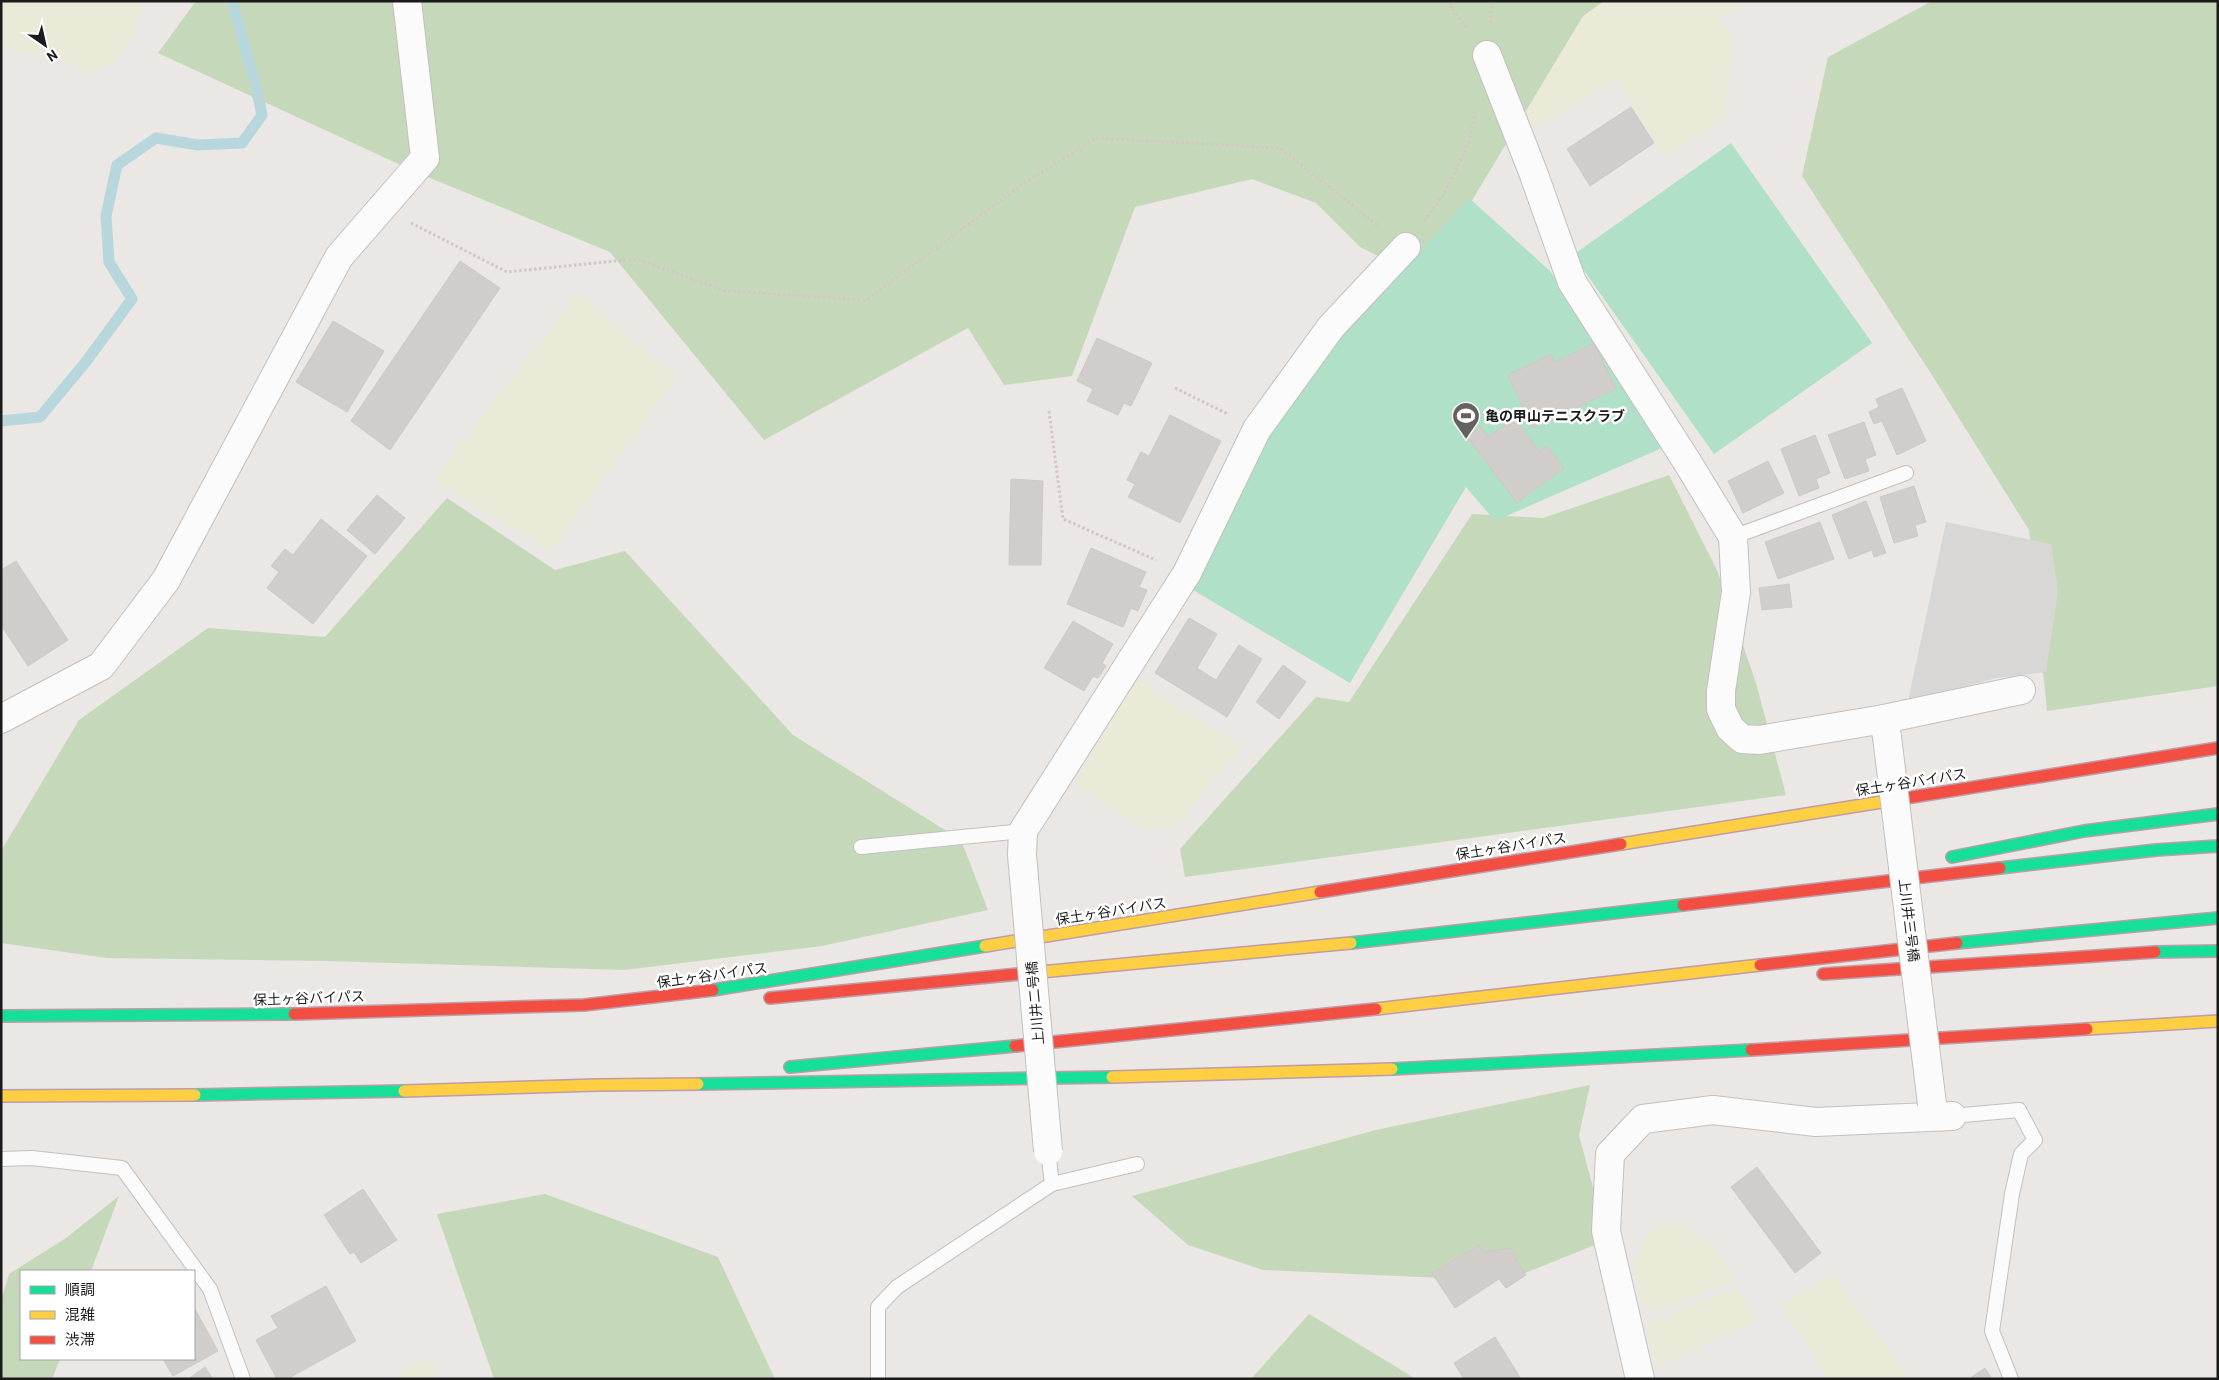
<svg xmlns="http://www.w3.org/2000/svg" width="2219" height="1380" viewBox="0 0 2219 1380" font-family="Barlow,'Noto Sans JP',sans-serif">
	<rect width="100%" height="100%" fill="#eae7e4"/>
	<g fill="#ebe9d7">
		<polygon points="1,1 144,1 134,34 114,63 89,73 52,55 18,53 1,44"/>
		<polygon points="1506,1 1745,1 1720,19 1734,40 1725,118 1665,156 1616,80 1532,129 1519,86"/>
		<polygon points="578,293 677,377 551,552 433,480"/>
		<polygon points="1135,678 1242,747 1173,828 1146,830 1074,784"/>
		<polygon points="1678,1221 1684,1223 1696,1238 1715,1245 1735,1280 1654,1313 1641,1302 1633,1264 1640,1245 1651,1232 1662,1225"/>
		<polygon points="1833,1275 1911,1379 1829,1379 1781,1305"/>
		<polygon points="1737,1287 1756,1320 1656,1367 1645,1324"/>
		<polygon points="428,1358 438,1379 392,1379"/>
	</g>
	<g fill="#c6d8ba">
		<polygon points="196,1 1604,1 1583,16 1456,227 1406,270 1360,247 1316,203 1252,179 1135,207 1072,376 1004,385 968,328 764,440 610,252 418,173 158,53"/>
		<polygon points="1932,1 2218,1 2218,686 2047,711 2029,530 1932,375 1802,176 1828,57"/>
		<polygon points="1669,475 1717,570 1756,683 1786,795 1185,877 1180,849 1316,697 1349,702 1472,514 1543,518"/>
		<polygon points="447,498 555,570 625,551 793,735 961,840 988,910 822,946 624,970 326,961 107,958 1,943 1,851 79,720 208,628 325,637"/>
		<polygon points="1590,1085 1579,1135 1607,1240 1525,1273 1465,1279 1263,1270 1188,1245 1132,1196 1376,1130"/>
		<polygon points="545,1194 718,1257 775,1379 494,1379 437,1214"/>
		<polygon points="119,1196 91,1271 21,1271 21,1359 60,1359 52,1379 1,1379 1,1301 9,1274 66,1238"/>
		<polygon points="1309,1314 1416,1379 1251,1379"/>
	</g>
	<g fill="#b0e0c8">
		<polygon points="1731,143 1872,343 1714,454 1573,255"/>
		<polygon points="1469,198 1550,271 1669,445 1495,521 1466,487 1350,683 1188,587 1269,436 1321,358"/>
	</g>
	<polygon fill="#d8d7d5" points="1946,522 2051,544 2058,592 2046,672 1997,678 1908,701"/>
	<g fill="none" stroke-linecap="round" stroke-linejoin="round">
		<polyline stroke="#b8d7dc" stroke-width="11" points="1,421 40,417 85,363 132,299 109,262 106,216 117,165 156,138 198,145 242,143 262,115 255,82 232,1"/>
	</g>
	<g fill="#d1cdcb" stroke="#cdc9c5">
		<polygon points="1631,107 1654,143 1590,186 1567,149"/>
		<polygon points="460,261 500,288 390,450 351,421"/>
		<polygon points="333,321 384,351 347,412 296,382"/>
		<polygon points="1097,338 1152,363 1131,406 1124,403 1118,415 1087,401 1093,389 1077,381"/>
		<polygon points="1594,343 1616,389 1532,428 1508,375 1551,354 1555,362"/>
		<polygon points="1902,388 1926,441 1897,455 1882,421 1874,424 1869,412 1879,407 1876,399"/>
		<polygon points="1170,415 1221,441 1180,523 1128,497 1135,484 1127,480 1141,452 1149,456"/>
		<polygon points="1515,418 1539,451 1547,446 1564,468 1517,503 1467,437 1480,426 1488,437"/>
		<polygon points="1864,422 1876,455 1865,459 1869,471 1845,479 1828,435"/>
		<polygon points="1815,435 1830,473 1816,479 1819,488 1799,496 1781,449"/>
		<polygon points="1768,461 1784,493 1743,513 1728,481"/>
		<polygon points="1011,479 1043,481 1041,565 1009,565"/>
		<polygon points="1914,486 1926,522 1915,525 1918,536 1894,543 1880,497"/>
		<polygon points="377,495 405,518 375,554 347,530"/>
		<polygon points="1866,501 1886,553 1874,557 1872,550 1849,559 1832,515"/>
		<polygon points="321,519 367,556 313,624 267,588 279,572 271,566 285,549 293,555"/>
		<polygon points="1820,522 1834,559 1778,579 1765,542"/>
		<polygon points="1091,548 1146,572 1139,587 1147,590 1138,611 1131,608 1123,627 1067,604"/>
		<polygon points="16,561 68,640 28,666 1,625 1,570"/>
		<polygon points="1789,584 1792,607 1762,610 1759,588"/>
		<polygon points="1189,618 1217,634 1197,668 1216,680 1239,645 1262,659 1227,717 1155,673"/>
		<polygon points="1073,621 1113,644 1102,663 1106,666 1098,678 1093,676 1084,691 1044,668"/>
		<polygon points="1283,665 1306,682 1279,719 1256,702"/>
		<polygon points="1757,1167 1821,1253 1795,1273 1731,1187"/>
		<polygon points="363,1189 397,1240 361,1263 354,1252 350,1254 324,1215"/>
		<polygon points="1479,1245 1484,1252 1509,1248 1526,1275 1506,1288 1499,1279 1455,1308 1432,1273"/>
		<polygon points="326,1286 356,1341 287,1379 277,1379 256,1340 278,1328 271,1316"/>
		<polygon points="195,1309 218,1351 173,1376 163,1359 194,1359"/>
		<polygon points="1495,1337 1521,1379 1464,1379 1454,1363"/>
		<polygon points="205,1367 213,1379 188,1379"/>
		<polygon points="1985,1368 1992,1379 1969,1379"/>
	</g>
	<g fill="none" stroke-linecap="round" stroke-linejoin="round">
		<defs>
			<g id="lane">
				<polyline points="1733,537 1906,473"/>
				<polyline points="861,847 1023,831"/>
				<polyline points="1952,1116 2019,1110 2035,1140 2021,1154 2012,1194 1992,1331 2011,1379"/>
				<polyline points="1,1159 32,1158 122,1168 210,1289 243,1379"/>
				<polyline points="1052,1184 1137,1164"/>
				<polyline points="878,1379 878,1307 897,1287 1052,1184 1048,1151"/>
			</g>
			<g id="street">
				<polyline points="1487,55 1533,172 1572,282 1686,460 1733,537 1736,592 1721,691 1721,709 1730,728 1742,739 1759,740 1884,719 1887,737"/>
				<polyline points="1,719 101,666 166,580 339,257 425,158 407,1"/>
				<polyline points="1884,719 2021,690"/>
				<polyline points="1022,855 1023,831 1187,573 1257,429 1331,327 1406,247"/>
				<polyline points="1640,1379 1606,1231 1610,1154 1643,1119 1713,1110 1816,1122 1952,1116"/>
			</g>
			<g id="fast">
				<polyline points="1952,857 2084,831 2218,814"/>
				<polyline points="2000,868 2156,850 2218,846"/>
				<polyline points="1351,943 1683,905"/>
				<polyline points="1957,943 2218,918"/>
				<polyline points="2155,952 2218,951"/>
				<polyline points="713,990 985,946"/>
				<polyline points="1,1016 294,1014"/>
				<polyline points="790,1067 1015,1046"/>
				<polyline points="1392,1069 1751,1050"/>
				<polyline points="698,1084 1112,1077"/>
				<polyline points="195,1095 404,1091"/>
			</g>
			<g id="slow">
				<polyline points="1621,844 1906,798"/>
				<polyline points="985,946 1320,892"/>
				<polyline points="1019,974 1351,943"/>
				<polyline points="1376,1009 1760,965"/>
				<polyline points="2087,1029 2218,1021"/>
				<polyline points="1112,1077 1392,1069"/>
				<polyline points="404,1091 597,1085 698,1084"/>
				<polyline points="1,1096 195,1095"/>
			</g>
			<g id="jam">
				<polyline points="1906,798 2218,748"/>
				<polyline points="1320,892 1621,844"/>
				<polyline points="1683,905 2000,868"/>
				<polyline points="1760,965 1957,943"/>
				<polyline points="1823,974 2155,952"/>
				<polyline points="770,998 1019,974"/>
				<polyline points="294,1014 584,1005 713,990"/>
				<polyline points="1015,1046 1376,1009"/>
				<polyline points="1751,1050 2087,1029"/>
			</g>
		</defs>
		<use href="#lane" stroke="#c2c1c0" stroke-width="16"/>
		<use href="#street" stroke="#c2c1c0" stroke-width="30"/>
		<use href="#fast" stroke="#be9ca8" stroke-width="14"/>
		<use href="#slow" stroke="#be9ca8" stroke-width="14"/>
		<use href="#jam" stroke="#be9ca8" stroke-width="14"/>
		<g stroke="#d5c6c4" stroke-width="3" stroke-dasharray="2.5 2.5" stroke-linecap="butt">
			<polyline points="1447,1 1467,29"/>
			<polyline points="1490,23 1492,1"/>
			<polyline points="1424,221 1444,194 1469,143 1475,115"/>
			<polyline points="411,223 507,272 636,259 726,291 866,300 1023,184 1097,138 1280,148 1380,227"/>
			<polyline points="1175,388 1228,414"/>
			<polyline points="1049,411 1063,519 1156,560"/>
		</g>
		<use href="#lane" stroke="#fcfbfb" stroke-width="14"/>
		<use href="#street" stroke="#fcfbfb" stroke-width="28"/>
		<use href="#fast" stroke="#16e098" stroke-width="11"/>
		<use href="#slow" stroke="#ffcf43" stroke-width="11"/>
		<use href="#jam" stroke="#f24e42" stroke-width="11"/>
		<defs>
			<g id="street-bridge">
				<polyline points="1887,737 1932,1104"/>
				<polyline points="1022,855 1048,1151"/>
			</g>
		</defs>
		<use href="#street-bridge" stroke="#c2c1c0" stroke-width="30" stroke-linecap="butt"/>
		<use href="#street-bridge" stroke="#fcfbfb" stroke-width="28"/>
	</g>
	<defs>
		<symbol id="stadium-pin" viewBox="-11 -11 22 30"><path d="M0 17L-7.5 6A9.5 9.5 0 1 1 7.5 6Z" fill="#636261" stroke="#fff"/><path d="M0-5a6.5 5 0 1 0 0 10a6.5 5 0 1 0 0-10ZM-3.5-1.8h7v3.6h-7Z" fill="#fff"/></symbol>
	</defs>
	<g fill-rule="evenodd">
		<use href="#stadium-pin" x="1450" y="400" width="32" height="43"/>
	</g>
	<g text-anchor="middle" stroke-width="5" stroke-linejoin="round" paint-order="stroke">
		<g font-size="14" font-weight="bold" fill="#1b1b1b" stroke="#fff" text-anchor="start">
			<text x="1485" y="421">亀の甲山テニスクラブ</text>
		</g>
		<g font-size="14" fill="#1b1b1b" stroke="#fff">
			<text transform="translate(1911 782) rotate(-9)" y="5">保土ヶ谷バイパス</text>
			<text transform="translate(1511 846) rotate(-9)" y="5">保土ヶ谷バイパス</text>
			<text transform="translate(1111 911) rotate(-9)" y="5">保土ヶ谷バイパス</text>
			<text transform="translate(1909 920) rotate(83)" y="5">上川井三号橋</text>
			<text transform="translate(712 975) rotate(-8)" y="5">保土ヶ谷バイパス</text>
			<text transform="translate(309 998) rotate(-2)" y="5">保土ヶ谷バイパス</text>
			<text transform="translate(1035 1003) rotate(-95)" y="5">上川井二号橋</text>
		</g>
	</g>
	<rect width="2219" height="1380" fill="none" stroke="#1b1b1b" stroke-width="5"/>
	<rect x="20" y="1270" width="175" height="90" fill="#ffffff" stroke="#a4a4a4"/>
	<rect x="30" y="1286" width="25" height="8" fill="#16e098" stroke="#a4a4a4"/>
	<text x="65" y="1295" font-size="15" fill="#1b1b1b">順調</text>
	<rect x="30" y="1311" width="25" height="8" fill="#ffcf43" stroke="#a4a4a4"/>
	<text x="65" y="1320" font-size="15" fill="#1b1b1b">混雑</text>
	<rect x="30" y="1336" width="25" height="8" fill="#f24e42" stroke="#a4a4a4"/>
	<text x="65" y="1345" font-size="15" fill="#1b1b1b">渋滞</text>
	<g transform="translate(45 45) rotate(146)" stroke="#ffffff" stroke-width="4" paint-order="stroke">
	<path d="M0-4L9 19L0 12L-9 19Z" fill="#1b1b1b"/>
	<text y="-8" font-size="14" font-weight="bold" text-anchor="middle" fill="#1b1b1b">N</text>
	</g>
</svg>
